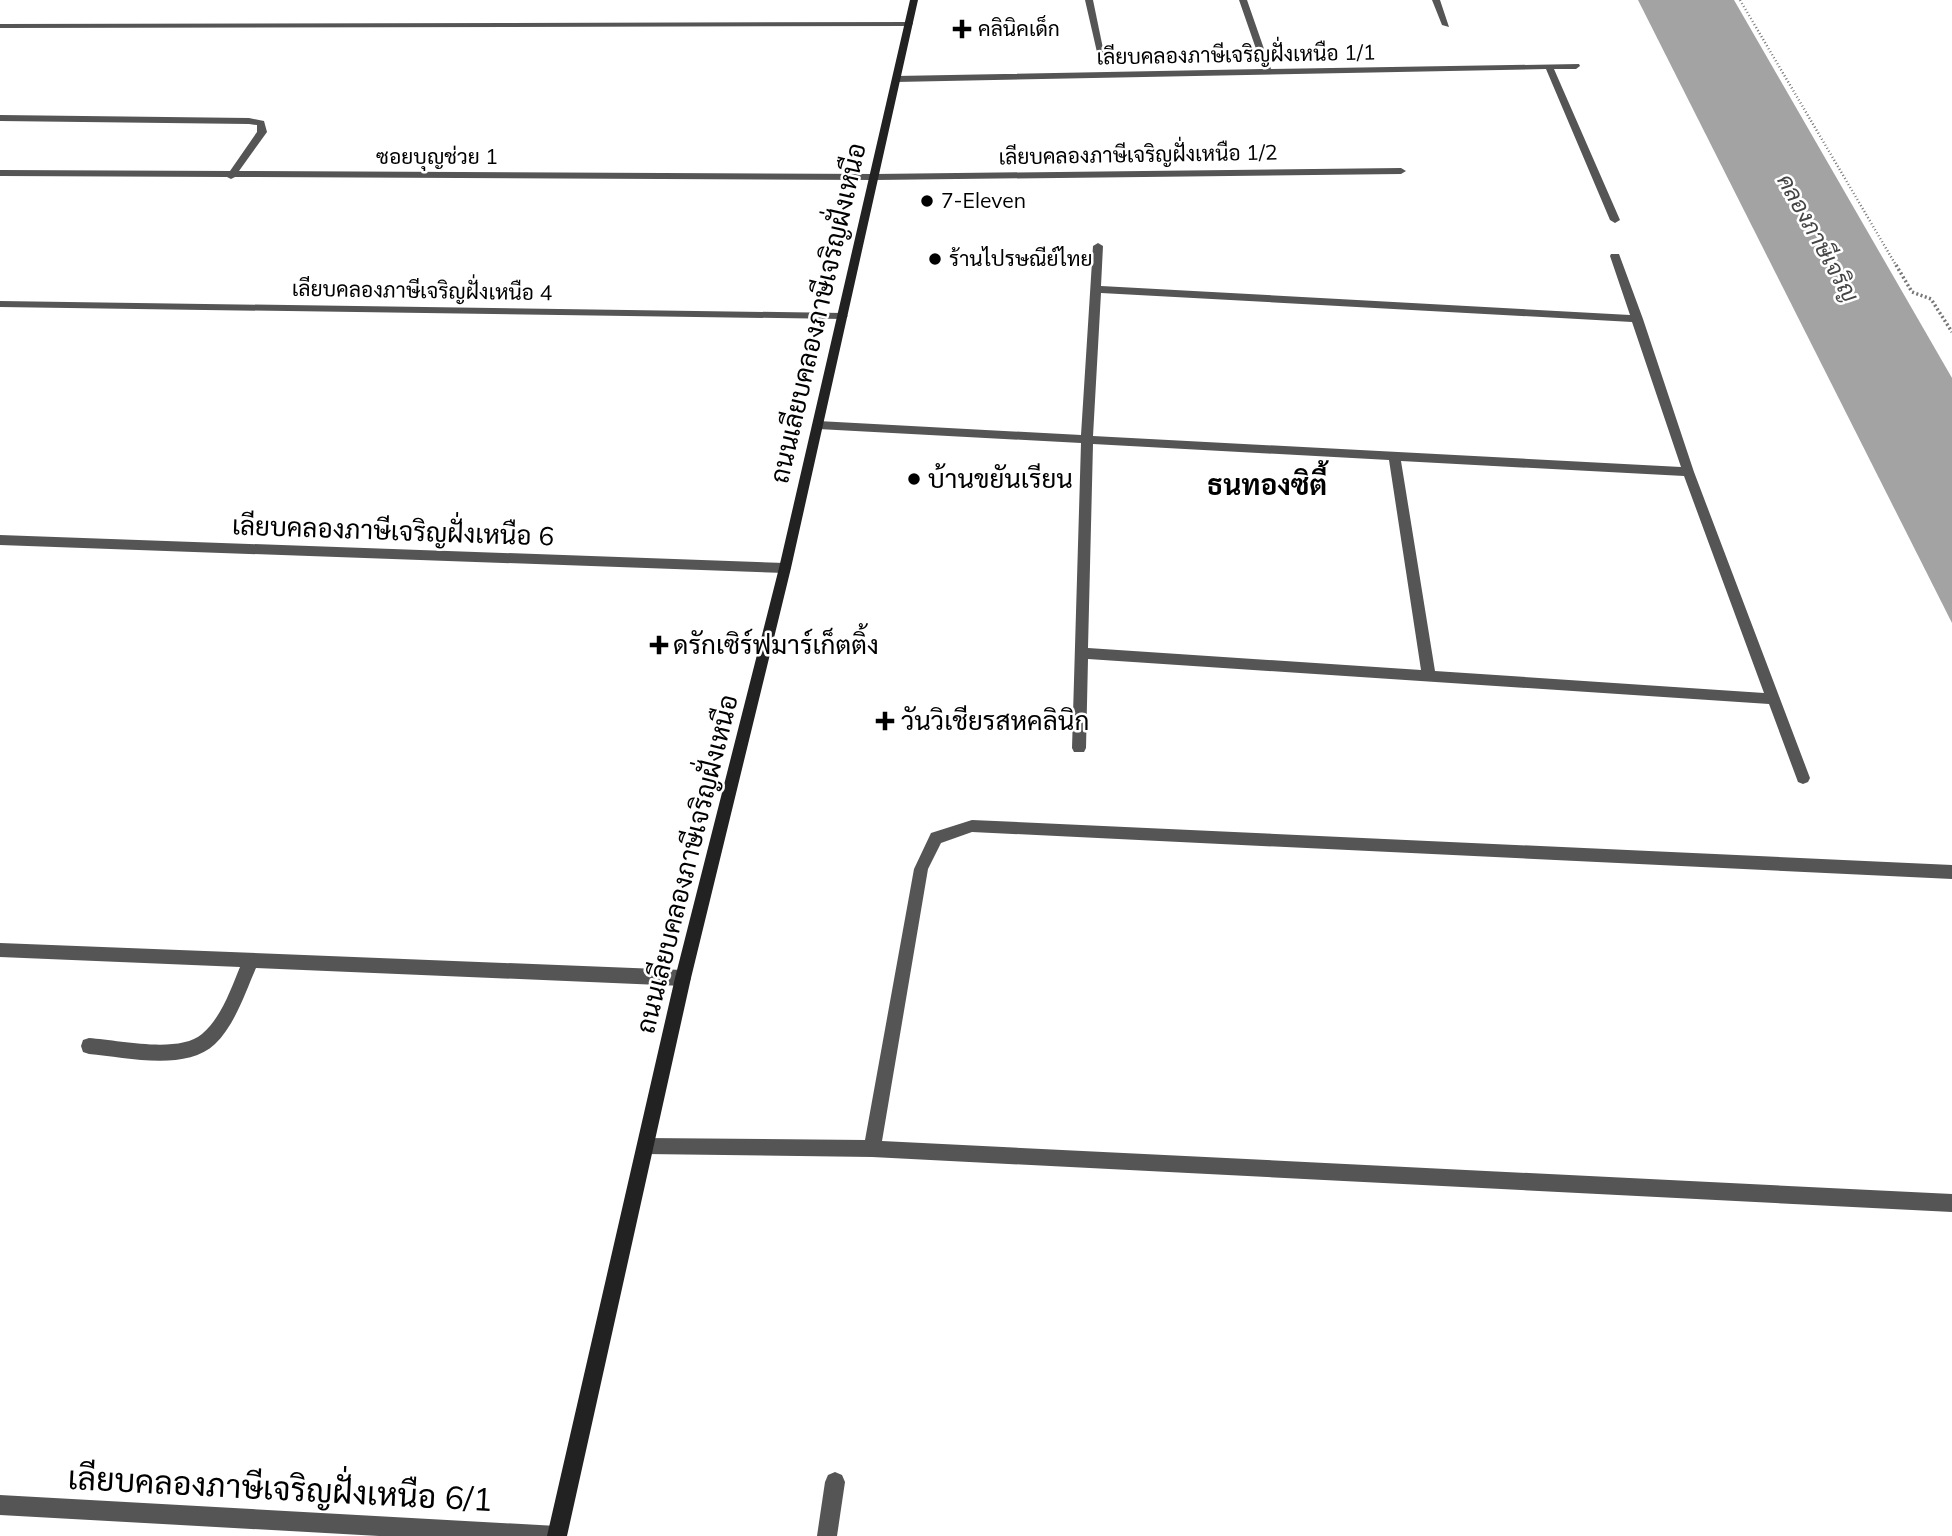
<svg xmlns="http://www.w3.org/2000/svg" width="1952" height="1536" viewBox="0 0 1952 1536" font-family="Mulish,Sarabun,sans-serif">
	<rect width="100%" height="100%" fill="#fff"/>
	<polygon fill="#a3a3a3" points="1638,0 1734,0 1952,378 1952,623"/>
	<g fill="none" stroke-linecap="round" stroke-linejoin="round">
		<polyline stroke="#777" stroke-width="2.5" stroke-dasharray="1 2.5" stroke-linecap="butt" points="1740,0 1897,267"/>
		<polyline stroke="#777" stroke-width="3.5" stroke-dasharray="2 2.5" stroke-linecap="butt" points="1896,265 1912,292 1931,299 1952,332"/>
		<g fill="#555" fill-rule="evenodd">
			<polygon points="972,820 1952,865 1952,879 972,832 941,843 928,869 882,1141 1952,1194 1952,1212 872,1157 645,1154 639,1152 637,1146 639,1140 645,1138 865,1140 914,869 931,833"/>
			<path d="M0 943 683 970 689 973 691 978 689 983 683 986 256 968C245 993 235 1025 215 1044 186 1072 125 1057 89 1054L83 1052 81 1046 83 1040 89 1038C118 1040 179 1054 202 1034 221 1018 231 989 240 967L0 957Z"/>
			<polygon points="835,1472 842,1475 845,1482 837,1536 817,1536 825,1482 828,1475"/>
		</g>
		<g fill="#555" fill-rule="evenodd">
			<polygon points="1085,0 1093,0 1106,63 1099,61"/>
			<polygon points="1239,0 1247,0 1271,69 1579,64 1580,66 1576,69 1554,69 1620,220 1615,223 1610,220 1546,69 896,82 892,79 896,76 1263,69"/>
			<polygon points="1432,0 1440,0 1449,27 1442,25"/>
			<polygon points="912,22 913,24 909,26 0,28 0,24"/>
			<polygon points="0,115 249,118 264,121 267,132 239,171 875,174 1401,168 1406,171 1401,174 875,180 235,177 231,179 227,177 0,176 0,170 230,171 257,132 257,125 249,124 0,121"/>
			<path d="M1098 243 1103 246 1101 286 1630 315 1610 256 1611 254H1619L1643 319 1694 472 1810 778 1808 782 1803 784 1798 782 1769 704 1088 659 1086 748 1084 752H1074L1072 748 1081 443 818 429 812 425 818 421 1081 435 1093 246ZM1101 293 1632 322 1681 467 1093 436ZM1093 444 1389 460 1421 670 1088 648ZM1401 461 1684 476 1764 693 1435 671Z"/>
			<polygon points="0,301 843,313 848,316 843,319 0,307"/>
			<polygon points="0,535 785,563 791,568 785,573 0,545"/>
			<polygon points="0,1495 557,1526 564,1529 567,1536 379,1536 0,1515"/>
		</g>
		<polygon fill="#222" fill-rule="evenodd" points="910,0 918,0 791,568 691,978 567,1536 547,1536 675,978 779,568"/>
	</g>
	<g fill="#000" stroke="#fff" stroke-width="2.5">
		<path d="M958.5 18.5h7v7h7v7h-7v7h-7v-7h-7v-7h7z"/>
		<circle cx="927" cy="201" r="7"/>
		<circle cx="935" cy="259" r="7"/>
		<circle cx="914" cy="479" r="7"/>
		<path d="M655.5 634.5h7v7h7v7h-7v7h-7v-7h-7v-7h7z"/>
		<path d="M881.5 710.5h7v7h7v7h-7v7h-7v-7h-7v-7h7z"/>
	</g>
	<g text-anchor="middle" stroke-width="5" stroke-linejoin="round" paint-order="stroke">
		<g font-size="21" fill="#000" stroke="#fff" text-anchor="start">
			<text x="978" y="36">คลินิคเด็ก</text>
			<text x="941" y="208">7-Eleven</text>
			<text x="949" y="266">ร้านไปรษณีย์ไทย</text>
		</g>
		<g font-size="21" fill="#000" stroke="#fff">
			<text transform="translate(1236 55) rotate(-1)" y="7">เลียบคลองภาษีเจริญฝั่งเหนือ 1/1</text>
			<text transform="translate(1138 155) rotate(-1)" y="7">เลียบคลองภาษีเจริญฝั่งเหนือ 1/2</text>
			<text x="437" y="164">ซอยบุญช่วย 1</text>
			<text transform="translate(422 291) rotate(1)" y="7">เลียบคลองภาษีเจริญฝั่งเหนือ 4</text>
		</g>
		<g font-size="23" font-style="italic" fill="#444" stroke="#fff">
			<text transform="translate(1818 238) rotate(61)" y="8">คลองภาษีเจริญ</text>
		</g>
		<g font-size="26" fill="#000" stroke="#fff">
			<text transform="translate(818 313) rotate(-77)" y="9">ถนนเลียบคลองภาษีเจริญฝั่งเหนือ</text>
			<text transform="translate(393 531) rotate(2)" y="9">เลียบคลองภาษีเจริญฝั่งเหนือ 6</text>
			<text transform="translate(687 864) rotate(-76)" y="9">ถนนเลียบคลองภาษีเจริญฝั่งเหนือ</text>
		</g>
		<g font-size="26" fill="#000" stroke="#fff" text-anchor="start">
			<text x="928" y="488">บ้านขยันเรียน</text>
			<text x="673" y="654">ดรักเซิร์ฟมาร์เก็ตติ้ง</text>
			<text x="901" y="730">วันวิเชียรสหคลินิก</text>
		</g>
		<g font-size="28" font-weight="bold" fill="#000" stroke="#fff">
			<text x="1267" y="495">ธนทองซิตี้</text>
		</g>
		<g font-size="32" fill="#000" stroke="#fff">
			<text transform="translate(280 1489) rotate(3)" y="11">เลียบคลองภาษีเจริญฝั่งเหนือ 6/1</text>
		</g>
	</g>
</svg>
